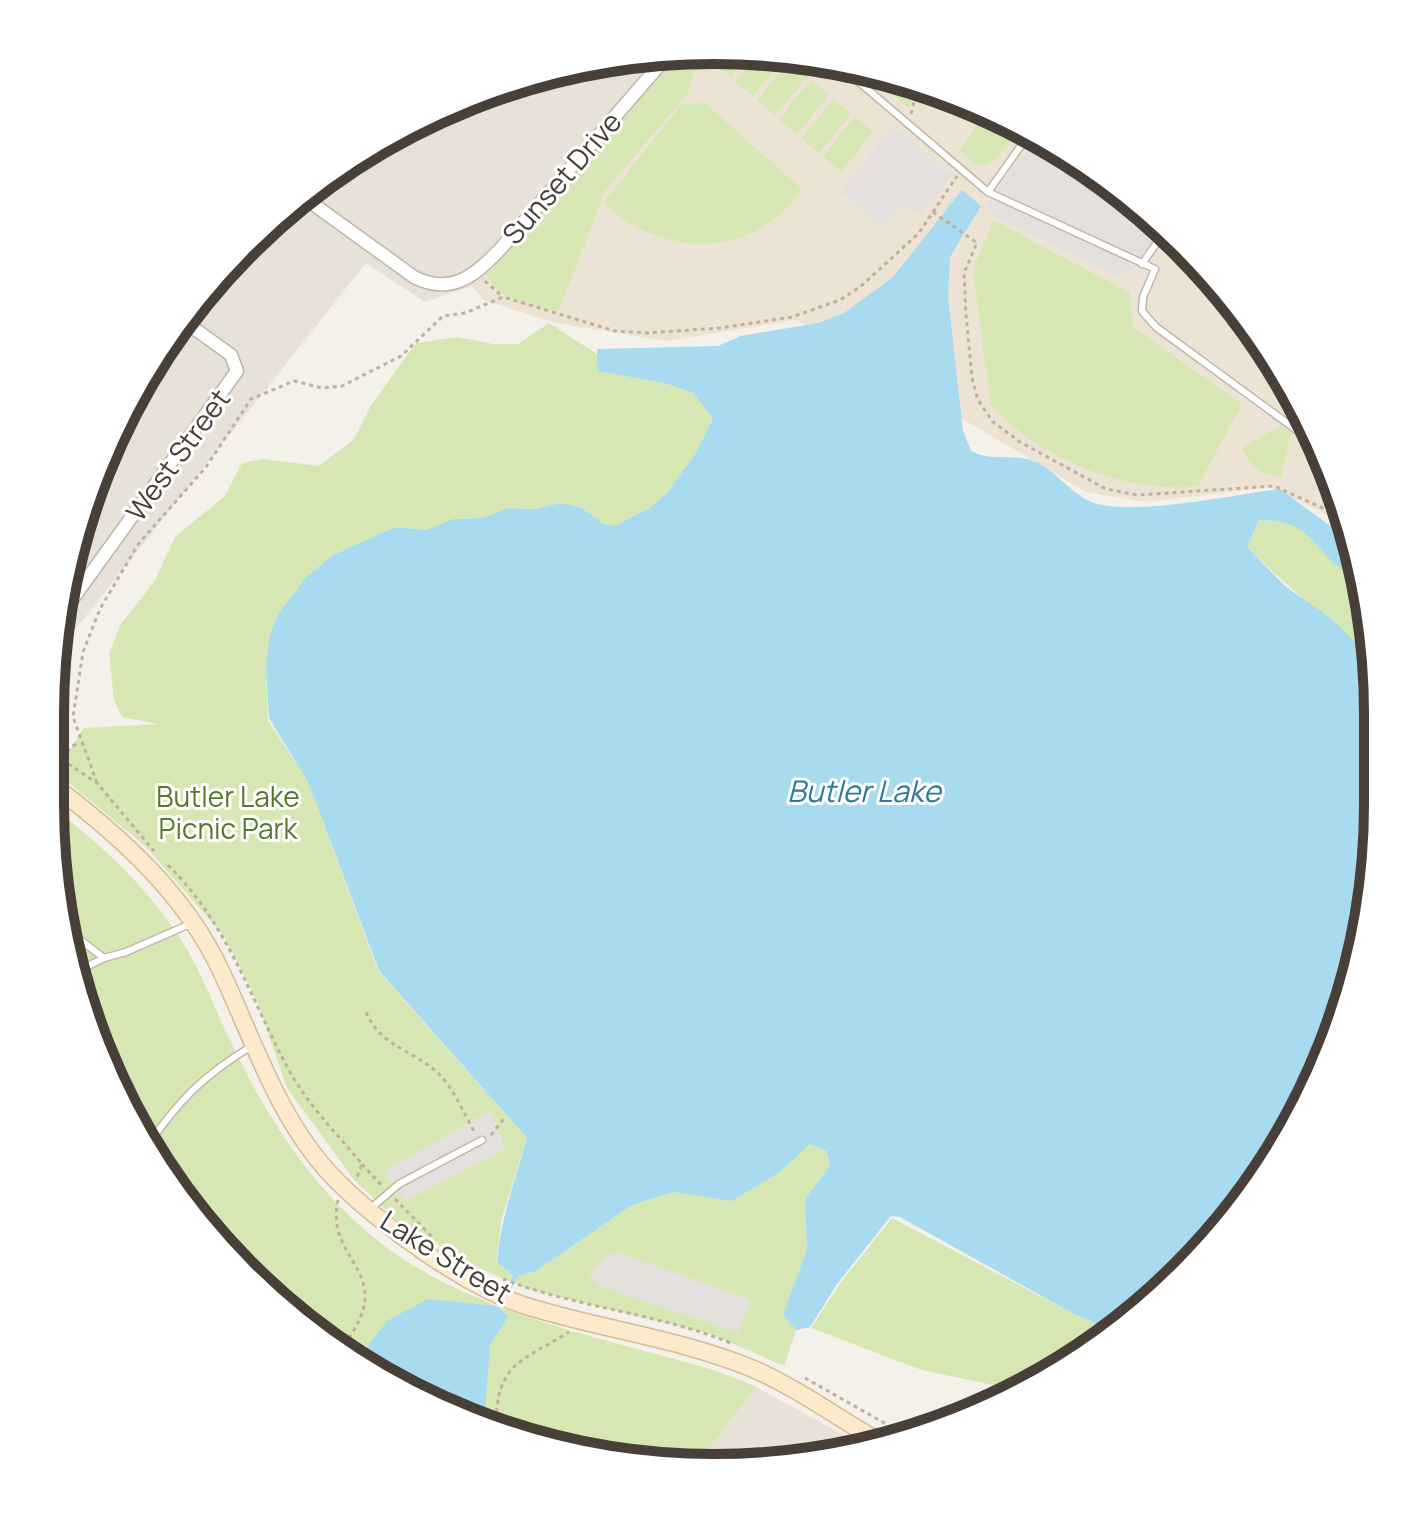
<svg xmlns="http://www.w3.org/2000/svg" width="1428" height="1518" viewBox="0 0 1428 1518" font-family="Manrope,sans-serif">
	<rect width="100%" height="100%" fill="#f4f0ea"/>
	<g fill="#e8e1d8">
		<polygon points="682,54 472,286 425,302 366,263 54,656 73,542 119,420 187,309 277,214 382,139 501,85 627,56"/>
		<polygon points="756,1387 866,1447 801,1462 696,1466"/>
	</g>
	<polygon fill="#ede3d4" points="757,51 885,73 1007,118 1118,187 1213,276 1289,382 1343,500 1348,525 1270,487 1146,502 1086,492 796,320 666,341 556,323 484,300 472,286 682,54"/>
	<g fill="#d7e7b4">
		<polygon points="753,52 731,77 713,62 721,53"/>
		<polygon points="760,52 786,57 753,96 735,81"/>
		<path d="M711 53 694 73 688 93 605 191 559 311C536 306 495 300 487 275L677 54Z"/>
		<polygon points="790,61 808,77 775,115 757,100"/>
		<polygon points="864,69 896,77 913,92 909,109"/>
		<polygon points="811,80 829,95 797,134 779,119"/>
		<polygon points="834,99 851,114 819,153 801,138"/>
		<path d="M705 103 802 189C755 261 662 258 603 203L682 104Z"/>
		<path d="M987 111 1003 117 998 124 1002 120 1017 131C1005 147 997 166 975 165L960 150Z"/>
		<polygon points="855,117 873,132 841,171 823,156"/>
		<path d="M993 220 1130 293 1133 327 1242 404 1198 486C1127 495 1039 458 991 406L973 271Z"/>
		<polygon points="549,323 597,354 598,371 664,383 693,393 713,419 695,454 666,494 649,508 615,526 602,523 582,508 561,503 534,509 508,508 483,518 453,519 426,530 395,527 333,555 306,577 266,667 268,720 309,784 378,971 527,1138 502,1217 496,1261 515,1277 536,1271 632,1205 673,1192 695,1193 781,1171 810,1143 826,1151 830,1165 805,1199 807,1249 784,1315 796,1330 784,1366 710,1334 528,1289 474,1266 397,1220 355,1181 287,1088 257,1001 224,936 146,847 56,772 84,728 158,724 122,717 114,700 109,653 121,624 154,582 175,537 225,496 242,463 263,459 319,466 354,439 370,407 416,343 458,337 493,344 518,344"/>
		<path d="M1281 426 1291 433 1281 477C1262 475 1250 466 1242 448Z"/>
		<path d="M1259 520C1324 521 1311 562 1361 577L1372 627V659C1331 619 1287 588 1247 547Z"/>
		<path d="M58 812C107 849 158 898 189 953 203 977 213 1004 225 1030 259 1102 297 1168 357 1223 428 1289 526 1319 618 1344 665 1357 711 1366 756 1387L696 1466 671 1467 542 1445 420 1399 277 1304 187 1208 118 1097 63 934Z"/>
		<polygon points="892,1218 1072,1313 1110,1330 1046,1379 1021,1391 922,1370 811,1328 842,1281"/>
	</g>
	<g fill="#e3e0de">
		<polygon points="893,126 952,176 920,215 904,203 882,227 840,192"/>
		<polygon points="1036,136 1118,187 1161,228 1134,268 1119,276 993,215 987,205"/>
		<polygon points="491,1110 505,1149 405,1201 383,1172"/>
		<polygon points="617,1252 751,1300 738,1332 599,1286 589,1274 606,1255"/>
	</g>
	<g fill="#a8dbef">
		<path d="M962 190 981 206 950 257 948 297 963 431 971 451C995 463 1010 452 1036 462 1057 471 1074 498 1097 504 1142 515 1231 495 1280 489L1352 542 1361 577C1311 563 1323 520 1259 520L1247 547 1285 586 1332 619 1372 659 1365 933 1327 1059 1266 1173 1183 1274 1110 1330 1072 1313 900 1217 891 1216 837 1284 810 1327 796 1330 783 1315 807 1249 805 1199 830 1165 826 1151 810 1144 781 1171 732 1201 673 1192 632 1205 536 1271 515 1277 497 1262C501 1218 515 1180 527 1138L379 971 309 784 269 718 266 667 269 639 277 616 306 577 333 555 395 527 426 530 453 519 483 518 508 508 534 509 561 503 582 508 602 523 615 526 649 508 666 494 695 454 713 419 693 393 664 383 597 371V349L718 346 741 336 818 323 844 313 893 277Z"/>
		<polygon points="427,1299 497,1306 508,1317 490,1345 484,1424 420,1399 359,1358 387,1321"/>
	</g>
	<g fill="none" stroke-linecap="round" stroke-linejoin="round">
		<polyline stroke="#a8dbef" stroke-width="4" points="507,1293 515,1277"/>
		<defs>
			<g id="lane">
				<polyline points="839,65 988,192"/>
				<polyline points="1030,133 988,192 1155,269 1143,297 1142,311 1156,327 1317,445"/>
				<polyline points="1142,264 1165,231"/>
				<polyline points="62,926 104,958 126,952 190,924"/>
				<polyline points="78,979 88,966 104,958"/>
				<path d="M148 1145C179 1100 205 1074 252 1046"/>
				<polyline points="370,1209 399,1184 482,1140"/>
			</g>
			<g id="street">
				<path d="M302 196 414 277C453 297 478 273 503 246L669 54"/>
				<polyline points="61,615 237,371 231,355 181,319"/>
			</g>
			<path id="secondary" d="M57 788C122 838 185 894 221 971 254 1041 278 1119 333 1177 378 1223 462 1284 523 1305 598 1329 678 1338 751 1368 796 1387 839 1419 882 1443"/>
		</defs>
		<use href="#lane" stroke="#c0b6ac" stroke-width="9"/>
		<use href="#street" stroke="#c0b6ac" stroke-width="15"/>
		<use href="#secondary" stroke="#d3bc9a" stroke-width="19"/>
		<g stroke="#c1b09e" stroke-width="3" stroke-dasharray="4 4" stroke-linecap="butt">
			<polyline points="911,114 918,85"/>
			<polyline points="933,212 977,243 964,273 966,315 972,378 978,400 993,422 1020,442 1106,489 1137,495 1274,486 1347,519"/>
			<polyline points="485,281 503,297"/>
			<polyline points="55,755 97,783 154,851"/>
			<polyline points="61,757 79,741"/>
			<polyline points="97,783 73,717 83,652 100,609 139,543 206,467 251,399 294,381 322,388 342,386 401,356 443,316 465,313 503,297 615,331 647,333 720,328 792,317 840,300 860,287 919,233 957,176"/>
			<path d="M168 865C230 927 249 997 290 1072 309 1106 337 1134 362 1164L356 1180"/>
			<path d="M366 1012C381 1048 415 1050 440 1075 455 1091 464 1114 475 1133"/>
			<polyline points="491,1135 506,1116"/>
			<polyline points="362,1164 381,1185"/>
			<polyline points="395,1199 434,1239"/>
			<path d="M338 1200C324 1264 402 1271 342 1347"/>
			<path d="M503 1279C577 1308 659 1313 733 1344"/>
			<polyline points="805,1378 909,1437"/>
			<path d="M496 1428C496 1361 522 1362 569 1332"/>
		</g>
		<use href="#lane" stroke="#fff" stroke-width="6"/>
		<use href="#street" stroke="#fff" stroke-width="12"/>
		<use href="#secondary" stroke="#fdeacb" stroke-width="16"/>
	</g>
	<g text-anchor="middle" stroke-width="6" stroke-linejoin="round" paint-order="stroke">
		<g font-size="28" fill="#484038" stroke="#fff">
			<text transform="translate(562 178) rotate(-49)" y="10">Sunset Drive</text>
			<text transform="translate(178 455) rotate(-54)" y="10">West Street</text>
			<text transform="translate(446 1257) rotate(32)" y="10">Lake Street</text>
		</g>
		<g font-size="28" fill="#53792c" stroke="#fff">
			<text x="228" y="807">Butler Lake<tspan x="228" dy="32">Picnic Park</tspan></text>
		</g>
		<g font-size="30" font-style="italic" fill="#2e7a9a" stroke="#fff">
			<text x="864" y="802">Butler Lake</text>
		</g>
	</g>
	<path d="M0 0H1428V1518H0ZM714 64H714A650 650 0 0 1 1364 714V804A650 650 0 0 1 714 1454H714A650 650 0 0 1 64 804V714A650 650 0 0 1 714 64Z" fill="#fff" fill-rule="evenodd"/>
	<path fill="none" stroke="#484038" stroke-width="10" d="M714 64H714A650 650 0 0 1 1364 714V804A650 650 0 0 1 714 1454H714A650 650 0 0 1 64 804V714A650 650 0 0 1 714 64Z"/>
</svg>
